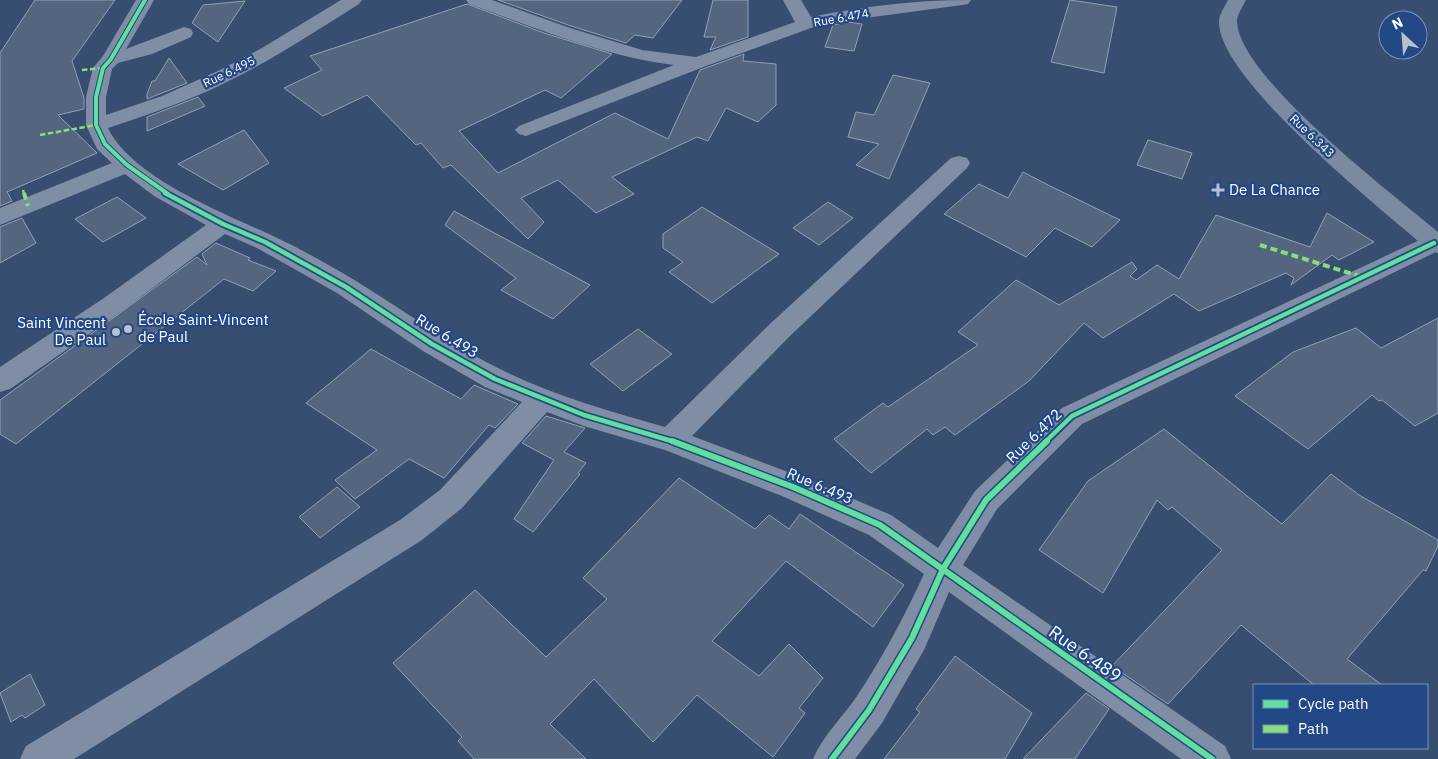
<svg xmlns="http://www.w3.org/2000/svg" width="1438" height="759" viewBox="0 0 1438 759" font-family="'IBM Plex Sans',sans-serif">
	<rect width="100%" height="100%" fill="#384e70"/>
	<g fill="#546580" stroke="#93a0b4">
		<polygon points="35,0 115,0 72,61 84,98 84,109 58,115 97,153 7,192 12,201 0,206 0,53"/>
		<polygon points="498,0 682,0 653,38 635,35 626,43 571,26"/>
		<polygon points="713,0 748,0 748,37 710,50 716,37 704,37"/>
		<polygon points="1070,0 1117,7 1104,73 1051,62"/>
		<polygon points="245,1 218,42 192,23 203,5"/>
		<polygon points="467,4 544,33 612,54 561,98 545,90 459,131 498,173 615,113 668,139 700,70 744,54 743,61 776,64 776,105 758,122 726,108 708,141 697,137 612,177 634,194 596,213 558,180 521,198 544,222 528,239 451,165 443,168 421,143 416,145 367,95 323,116 284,88 322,70 310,56"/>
		<polygon points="848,22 862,24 854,51 825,47 833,25"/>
		<polygon points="169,58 187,83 147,99 147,94 152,81 155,81"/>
		<polygon points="893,75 930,83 889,179 856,165 879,144 848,137 856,112 874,115"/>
		<polygon points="198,97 205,106 147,131 147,117"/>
		<polygon points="244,130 269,163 223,190 178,164"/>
		<polygon points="1148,140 1192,153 1182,179 1137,165"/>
		<polygon points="1023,172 1050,186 1120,220 1092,247 1055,228 1026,257 944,214 979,184 1008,198"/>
		<polygon points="117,197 146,218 103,242 75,219"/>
		<polygon points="828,202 853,218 819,245 793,228"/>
		<polygon points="702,207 779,254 712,303 669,272 683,262 663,248 663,234"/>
		<polygon points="454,211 590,285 553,319 501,290 516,278 445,225"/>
		<polygon points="1327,213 1374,242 1339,260 1332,255 1291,285 1294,278 1286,273 1199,311 1174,294 1103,338 1084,323 1029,381 955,435 945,427 933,435 927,429 871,473 834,439 883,403 888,407 978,345 958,332 1016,280 1059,305 1132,262 1137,269 1130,276 1136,280 1157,265 1179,279 1216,215 1310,247"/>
		<polygon points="22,218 36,243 0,263 0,227"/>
		<polygon points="216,243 250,258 248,260 276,271 253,291 224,279 16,444 0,434 0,400 197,257 207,265 202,254"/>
		<polygon points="1438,318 1438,413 1415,426 1382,400 1379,401 1372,395 1308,449 1235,396 1293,352 1356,328 1381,348"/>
		<polygon points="638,329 672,354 623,391 590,364"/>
		<polygon points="371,349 461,399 474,385 518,404 495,428 489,425 444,478 409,459 355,499 335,480 377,450 306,403"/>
		<polygon points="546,416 585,428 564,452 586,463 578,473 580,474 533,532 514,519 554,460 522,443"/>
		<polygon points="1164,429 1282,524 1331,474 1359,495 1438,540 1438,546 1426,571 1423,570 1347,659 1382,685 1314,685 1241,625 1168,704 1112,666 1222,550 1172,507 1168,510 1157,500 1103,593 1039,550 1088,481"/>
		<polygon points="679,478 755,529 769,515 789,529 800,514 904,585 873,627 786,561 712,641 759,676 789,644 823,678 799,708 805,713 773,757 697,695 653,742 594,679 550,724 586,759 474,759 458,741 462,737 393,663 475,590 546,657 607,599 583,578"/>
		<polygon points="337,487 360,507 320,538 299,517"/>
		<polygon points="955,656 1032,713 1005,759 884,759 920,712 916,709"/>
		<polygon points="30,674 45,705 25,718 22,715 11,722 0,693"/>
		<polygon points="1086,693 1109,709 1075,759 1023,759"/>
	</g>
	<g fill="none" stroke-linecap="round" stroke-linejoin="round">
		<g fill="#7f8ea5" fill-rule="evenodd">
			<path d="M136 0H154L126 49 184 27 191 29 193 33 191 37 152 54 118 63 112 69 106 97V115L162 96 218 71 262 48 341 0H362L359 4C310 35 261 67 208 91 175 105 142 117 108 128 132 178 224 213 273 236 301 249 329 265 356 281 405 311 452 346 504 371 555 396 610 411 665 427L772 322 951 158 959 156 967 158 970 163 967 168 790 336 692 436 804 478 891 515 938 548 975 491 1062 408 1426 237 1434 235 1438 236V251L1082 424 997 509 963 565 1225 746 1231 759H1181L949 592 924 650 882 723 855 759H813C823 735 843 717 857 696 883 657 904 617 924 574L869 535 782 496 665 450 584 426 547 412 462 508 422 540 74 759H20L26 746 400 520 440 490 522 402 485 387 423 351 337 293 257 248 225 234 122 311 10 389 0 392V367L104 298 206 225 154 196 125 174 0 225V208L112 163 97 149 86 125V97L93 68 103 56Z"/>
			<path d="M466 0H492L570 28 642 50 696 57 795 22 783 0H801L811 17C865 6 916 0 971 0L968 4 962 5 843 21 811 28 706 66 526 136 519 134 515 130 519 126 674 65C603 56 536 28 469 4Z"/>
		</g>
		<path fill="#7a8aa1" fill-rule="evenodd" d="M1228 0H1246C1243 6 1237 15 1237 21 1238 77 1394 195 1438 232V253L1430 251C1385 212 1217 79 1219 21 1219 15 1225 6 1228 0Z"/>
		<g stroke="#8add7b" stroke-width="2.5" stroke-dasharray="5.5 2.5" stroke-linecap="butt">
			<polyline points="82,70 103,68"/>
			<polyline points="40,135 96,125"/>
			<polyline points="23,190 24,194"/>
		</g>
		<g stroke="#8add7b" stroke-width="4" stroke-dasharray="7 4" stroke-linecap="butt">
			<polyline points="24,193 28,206"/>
			<polyline points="1260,245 1362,277"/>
		</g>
		<defs>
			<polyline id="cycleway-far2" points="145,0 111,59 103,68 96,97 96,125 105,144 127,165 168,194"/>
			<g id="cycleway-far1">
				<polyline points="165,193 223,224 265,242 346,287 432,344 495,379 584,415 675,442"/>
				<polyline points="1045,442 1072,416 1434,243"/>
			</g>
			<g id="cycleway">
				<polyline points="672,441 793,487 880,525 1212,759"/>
				<polyline points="832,759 869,710 912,638 943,569 986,500 1047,441"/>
			</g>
		</defs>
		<use href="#cycleway-far2" stroke="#224886" stroke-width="6"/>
		<use href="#cycleway-far1" stroke="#224886" stroke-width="8"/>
		<use href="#cycleway" stroke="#224886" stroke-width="9"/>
		<use href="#cycleway-far2" stroke="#60e19b" stroke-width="4"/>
		<use href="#cycleway-far1" stroke="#60e19b" stroke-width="4.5"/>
		<use href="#cycleway" stroke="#60e19b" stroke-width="6"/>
	</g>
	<g fill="#b9c1cd" stroke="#224886" stroke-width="2">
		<path d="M1215.5 182.5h5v5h5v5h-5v5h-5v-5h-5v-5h5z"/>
		<circle cx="128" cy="329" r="5"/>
		<circle cx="116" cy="332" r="5"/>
	</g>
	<g text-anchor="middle" stroke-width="4.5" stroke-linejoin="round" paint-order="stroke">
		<g font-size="12" fill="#fff" stroke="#224886">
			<text transform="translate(841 18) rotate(-10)" y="4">Rue 6.474</text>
			<text transform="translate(229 72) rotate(-26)" y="4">Rue 6.495</text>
			<text transform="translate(1312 136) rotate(44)" y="4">Rue 6.343</text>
		</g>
		<g font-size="15" fill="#fff" stroke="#224886" text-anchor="start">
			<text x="1229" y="195">De La Chance</text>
			<text x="138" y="325">École Saint-Vincent<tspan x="138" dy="17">de Paul</tspan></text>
			<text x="106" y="328" text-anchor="end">Saint Vincent<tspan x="106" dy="17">De Paul</tspan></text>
		</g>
		<g font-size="15" fill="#fff" stroke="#224886">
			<text transform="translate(447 336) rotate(31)" y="5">Rue 6.493</text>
			<text transform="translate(1034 436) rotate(-44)" y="5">Rue 6.472</text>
			<text transform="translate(820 486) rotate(23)" y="5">Rue 6.493</text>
		</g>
		<g font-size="18" fill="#fff" stroke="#224886">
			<text transform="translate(1085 654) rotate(35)" y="6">Rue 6.489</text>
		</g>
	</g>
	<rect x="1253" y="684" width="175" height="65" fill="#224886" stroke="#7a91b6"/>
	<rect x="1263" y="700" width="25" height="8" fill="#60e19b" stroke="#7a91b6"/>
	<text x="1298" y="709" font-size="15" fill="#ffffff">Cycle path</text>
	<rect x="1263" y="725" width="25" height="8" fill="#8add7b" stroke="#7a91b6"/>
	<text x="1298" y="734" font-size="15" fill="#ffffff">Path</text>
	<g transform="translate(1403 35) rotate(334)"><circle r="24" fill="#224886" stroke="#7a91b6"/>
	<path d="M0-4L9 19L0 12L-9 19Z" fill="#b9c1cd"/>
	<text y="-8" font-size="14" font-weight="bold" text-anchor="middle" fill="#ffffff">N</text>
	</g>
</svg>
